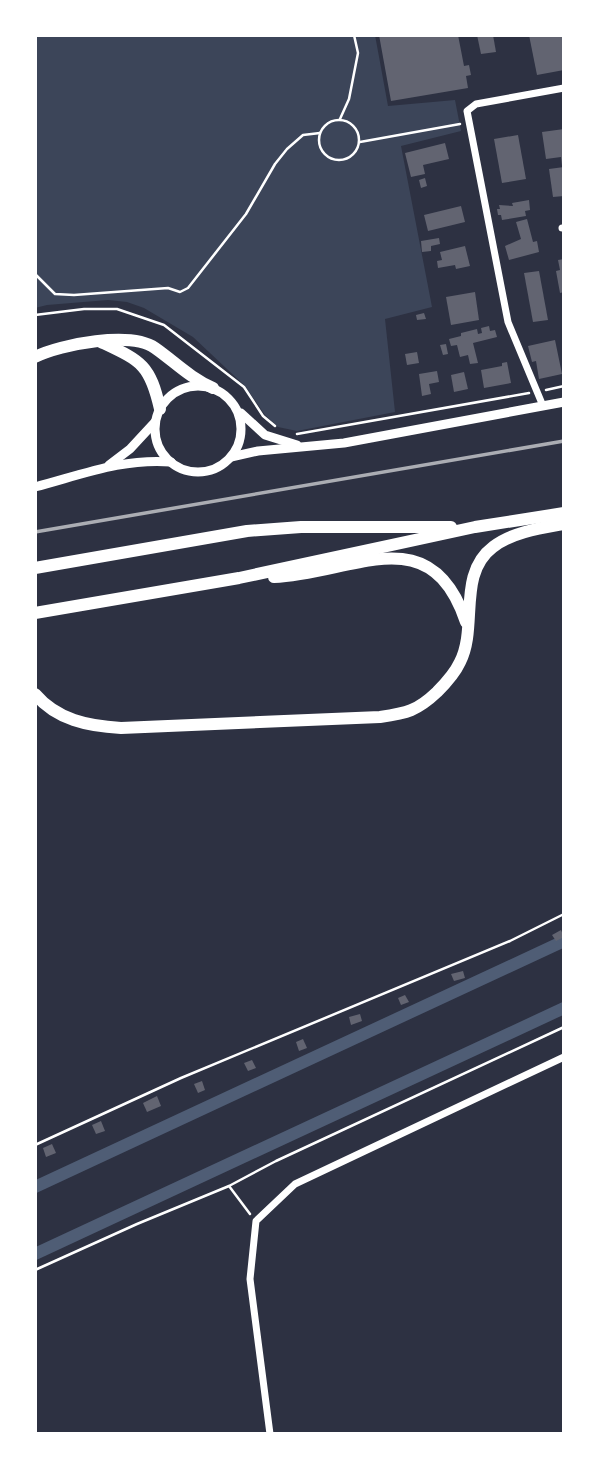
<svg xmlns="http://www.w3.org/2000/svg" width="599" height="1469" viewBox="0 0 599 1469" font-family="Ubuntu,sans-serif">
	<rect width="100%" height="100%" fill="#2d3142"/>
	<polygon fill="#3c4559" points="35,35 375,35 388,106 455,100 461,131 401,146 432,307 385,319 395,412 297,431 278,427 265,415 245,386 193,337 144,308 127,302 108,300 47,305 35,308"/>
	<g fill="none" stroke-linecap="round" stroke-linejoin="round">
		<g stroke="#4f5d75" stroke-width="12">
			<polyline points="35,1187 564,941"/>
			<polyline points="35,1254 564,1008"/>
		</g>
	</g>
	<g fill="#626471">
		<polygon points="379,35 458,35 464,66 469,65 471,75 466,76 468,88 391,101"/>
		<polygon points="477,35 493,35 496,52 481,54"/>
		<polygon points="529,35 564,35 564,70 537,75"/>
		<polygon points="564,129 564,166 562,166 561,157 546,159 542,132"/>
		<polygon points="518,135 526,179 502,183 494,139"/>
		<polygon points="445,143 449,159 423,165 425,174 411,177 405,153"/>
		<polygon points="564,167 564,196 553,197 549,169"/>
		<polygon points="425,178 427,186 421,188 419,180"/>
		<polygon points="529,200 530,210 525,211 526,216 502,220 501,215 498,215 497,209 500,209 499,205 513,206 512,203"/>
		<polygon points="461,206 465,222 428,231 424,215"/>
		<polygon points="527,219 533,242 537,241 539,252 509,260 505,246 521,239 516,222"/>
		<polygon points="439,238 440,244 431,246 431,251 422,252 421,241"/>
		<polygon points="465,246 470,266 456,269 455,265 438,268 437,261 442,260 440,252"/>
		<polygon points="564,259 564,292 560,293 556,271 560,270 558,260"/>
		<polygon points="539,271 548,320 533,322 524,273"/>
		<polygon points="475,292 479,320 451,325 446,297"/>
		<polygon points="424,313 426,319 417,320 416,315"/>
		<polygon points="489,326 490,331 495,330 497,337 473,343 478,363 470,364 468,355 460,357 457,345 451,346 449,339 461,336 461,333 477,329 478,334 482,333 481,328"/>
		<polygon points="555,340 562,374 539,379 536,361 532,362 528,346"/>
		<polygon points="446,344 448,354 443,355 440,345"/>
		<polygon points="417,352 419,363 407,365 405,354"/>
		<polygon points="507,362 511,383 484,388 481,370 502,366 502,363"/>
		<polygon points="437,371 439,382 429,384 431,394 422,396 419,374"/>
		<polygon points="464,372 468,389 454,392 451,375"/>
		<polygon points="561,930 564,937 556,941 552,935"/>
		<polygon points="463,971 465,978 454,981 451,974"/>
		<polygon points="405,995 409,1002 401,1005 398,998"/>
		<polygon points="360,1014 362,1021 351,1025 349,1017"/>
		<polygon points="303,1039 307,1048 299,1051 296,1042"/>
		<polygon points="252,1060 256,1068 248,1071 244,1063"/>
		<polygon points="202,1081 205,1090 198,1093 194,1084"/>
		<polygon points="157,1096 161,1106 147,1112 143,1103"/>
		<polygon points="101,1121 105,1131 96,1134 92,1125"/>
		<polygon points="52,1144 56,1153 46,1157 43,1148"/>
	</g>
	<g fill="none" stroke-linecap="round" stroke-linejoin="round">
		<g stroke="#fff" stroke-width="2.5">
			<polyline points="340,119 349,99 358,53 354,35"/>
			<circle cx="339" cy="140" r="20"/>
			<polyline points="360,142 460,124"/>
			<polyline points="35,274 55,294 74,295 168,288 180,292 188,288 246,214 275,164 287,149 303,135 320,133"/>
			<polyline points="35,315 84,309 117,309 164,325 244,387 263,416 275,426"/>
			<polyline points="546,390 564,386"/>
			<polyline points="297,434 529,393"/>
			<polyline points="35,1145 181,1078 510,941 564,914"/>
			<polyline points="250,1214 229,1186 276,1161 564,1027"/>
			<polyline points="35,1270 137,1224 229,1186"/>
		</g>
		<g stroke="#fff" stroke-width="7">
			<polyline points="562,228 564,228"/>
			<polyline points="543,406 508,322 467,111 476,104 564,88"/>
			<polyline points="270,1434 250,1279 256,1221 295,1184 564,1057"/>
		</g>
		<g stroke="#fff" stroke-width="9">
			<circle cx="198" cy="429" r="43"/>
			<polyline points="241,413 265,435 297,445"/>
			<polyline points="231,457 258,451 344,443 564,402"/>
			<polyline points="109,465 130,449 155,422"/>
			<path d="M35 487C81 475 123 458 171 462"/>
		</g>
		<g stroke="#fff" stroke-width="12">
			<path d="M101 342C141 361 150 364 160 409"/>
			<path d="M35 357C61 344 131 331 155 348 175 362 190 378 213 388"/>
			<polyline points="35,568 247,531 301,527 451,527"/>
			<path d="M274 577C353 574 430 516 466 622"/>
			<polyline points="35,613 239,578 475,527 564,513"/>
			<path d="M35 694C57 720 88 726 121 728L380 717C407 713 417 711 437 692 445 684 455 673 460 662 478 627 457 574 493 547 512 532 541 528 564 524"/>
		</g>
		<polyline stroke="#abadb3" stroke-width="3.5" points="35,532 564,441"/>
	</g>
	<rect width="599" height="1469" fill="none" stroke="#ffffff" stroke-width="74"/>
</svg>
